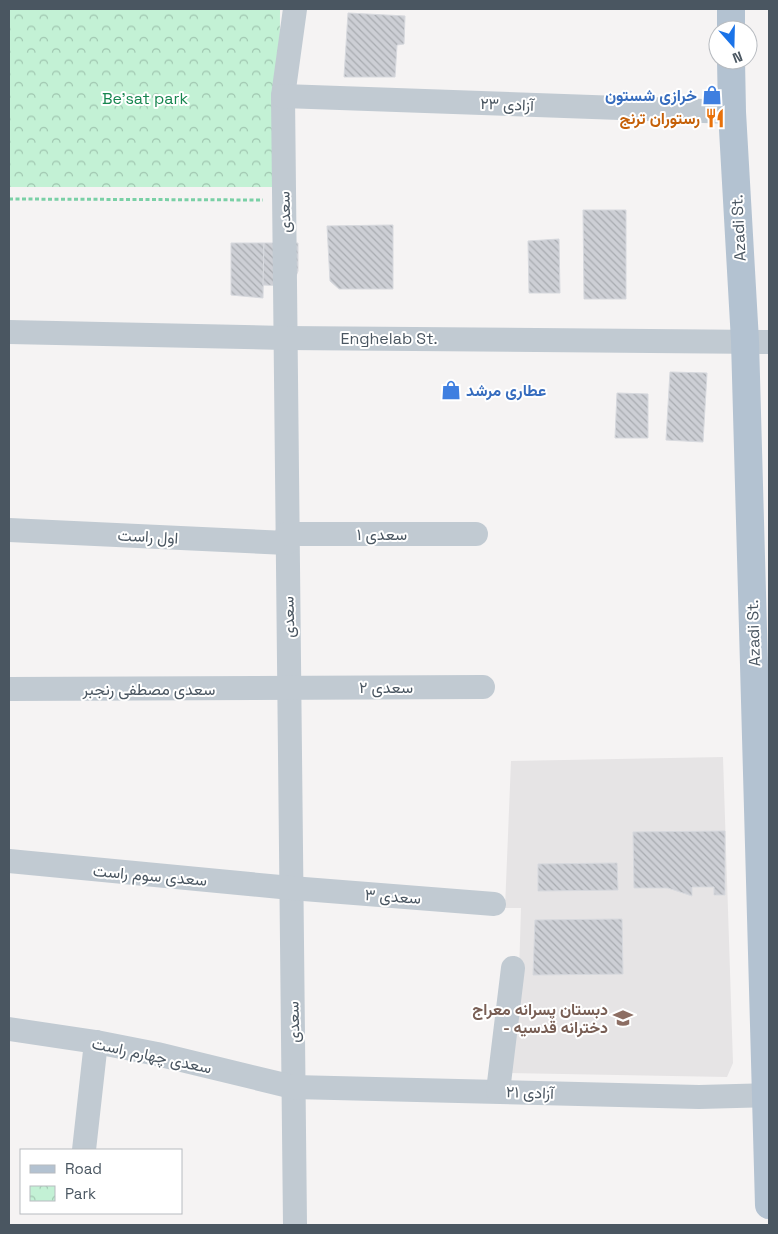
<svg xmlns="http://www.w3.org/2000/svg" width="778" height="1234" viewBox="0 0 778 1234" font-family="'Space Grotesk',Vazirmatn,sans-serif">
	<defs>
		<pattern id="park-crowns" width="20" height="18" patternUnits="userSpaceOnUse" patternTransform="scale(1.25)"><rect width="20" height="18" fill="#c3f1d5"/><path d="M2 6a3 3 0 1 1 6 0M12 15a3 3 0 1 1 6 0" fill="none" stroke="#a0c6b0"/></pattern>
		<pattern id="building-back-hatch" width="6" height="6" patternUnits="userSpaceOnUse" patternTransform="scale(1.25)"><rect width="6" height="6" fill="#cdcfd5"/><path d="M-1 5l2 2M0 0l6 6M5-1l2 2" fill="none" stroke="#a8abb0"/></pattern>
	</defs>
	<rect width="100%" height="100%" fill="#f5f3f3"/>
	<polygon fill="#e6e4e5" points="723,757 733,1063 727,1077 507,1073 519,974 521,908 505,908 511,761"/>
	<polygon fill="url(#park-crowns)" points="9,9 280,9 279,187 9,187"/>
	<g fill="url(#building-back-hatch)" stroke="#d7d9de">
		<polygon points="348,13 405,16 404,44 397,45 395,77 344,77"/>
		<polygon points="583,210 626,210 626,299 584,299"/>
		<polygon points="393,225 393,289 339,289 330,281 327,226"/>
		<polygon points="559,239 560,293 529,293 528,241"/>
		<polygon points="231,243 264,243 263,298 231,295"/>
		<polygon points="264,243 298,243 298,271 292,286 263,285"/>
		<polygon points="670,372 707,373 703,442 666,440"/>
		<polygon points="617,393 648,394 648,438 615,438"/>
		<polygon points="725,831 725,895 714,895 714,887 692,887 692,896 668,888 634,888 633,832"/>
		<polygon points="617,863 618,890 538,891 538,864"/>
		<polygon points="622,919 623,974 533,975 535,920"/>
	</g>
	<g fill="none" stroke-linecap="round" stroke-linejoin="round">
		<polyline stroke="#7ad0a6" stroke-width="3" stroke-dasharray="4 2.5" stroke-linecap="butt" points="9,199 263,200"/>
		<g stroke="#c1cad2" stroke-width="24">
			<polyline points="295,9 283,96 295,1225"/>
			<polyline points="283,96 732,112"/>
			<polyline points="9,332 285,338 769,342"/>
			<polyline points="9,530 287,543"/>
			<polyline points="287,534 476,534"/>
			<polyline points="9,689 483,687"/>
			<polyline points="9,861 291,888 494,904"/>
			<polyline points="9,1029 96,1042 157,1054 293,1087 699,1097 769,1095"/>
			<polyline points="498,1091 513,968"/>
			<polyline points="84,1150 96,1042"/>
		</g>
		<g stroke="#b3c2d1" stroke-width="28">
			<polyline points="731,9 731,30"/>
			<polyline points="731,60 732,112 745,341 769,1205"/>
		</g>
	</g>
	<defs>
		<symbol id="shop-bare" viewBox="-9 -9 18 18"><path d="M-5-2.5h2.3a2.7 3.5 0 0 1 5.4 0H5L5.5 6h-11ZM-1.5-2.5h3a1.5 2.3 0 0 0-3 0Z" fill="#3f7fe0" stroke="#fff" stroke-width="2.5" paint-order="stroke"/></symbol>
		<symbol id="restaurant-bare" viewBox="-9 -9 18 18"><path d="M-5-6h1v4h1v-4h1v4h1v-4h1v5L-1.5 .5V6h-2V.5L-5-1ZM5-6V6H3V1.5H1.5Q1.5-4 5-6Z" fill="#e8710a" stroke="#fff" stroke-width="2.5" paint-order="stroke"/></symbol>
		<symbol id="school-bare" viewBox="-9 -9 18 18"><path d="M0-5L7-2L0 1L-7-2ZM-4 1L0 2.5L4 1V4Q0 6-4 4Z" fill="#8d6e63" stroke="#fff" stroke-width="2.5" paint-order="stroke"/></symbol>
	</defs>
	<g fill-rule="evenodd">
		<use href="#shop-bare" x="698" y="81" width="28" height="28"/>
		<use href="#restaurant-bare" x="701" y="104" width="28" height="28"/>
		<use href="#shop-bare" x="437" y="376" width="28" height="28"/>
		<use href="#school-bare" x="609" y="1004" width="28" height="28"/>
	</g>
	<g text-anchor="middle" stroke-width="4" stroke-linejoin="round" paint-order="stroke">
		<g font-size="16" font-weight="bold" fill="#366cbe" stroke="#fff" text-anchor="end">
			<text x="697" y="101">خرازی شستون</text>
			<text x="466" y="396" text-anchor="start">عطاری مرشد</text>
		</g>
		<g font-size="16" fill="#17864f" stroke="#fff">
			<text x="145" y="104">Be'sat park</text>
		</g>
		<g font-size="16" fill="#4a5661" stroke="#fff">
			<text transform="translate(507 104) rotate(2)" y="6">آزادی ۲۳</text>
			<text transform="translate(284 212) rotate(-91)" y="6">سعدی</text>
			<text transform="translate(738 228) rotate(-93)" y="6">Azadi St.</text>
			<text x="389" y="344">Enghelab St.</text>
			<text x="382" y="540">سعدی ۱</text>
			<text transform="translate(148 536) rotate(3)" y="6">اول راست</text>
			<text transform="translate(288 617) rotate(-91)" y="6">سعدی</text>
			<text transform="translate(753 633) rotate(-92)" y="6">Azadi St.</text>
			<text x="386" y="693">سعدی ۲</text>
			<text x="149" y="695">سعدی مصطفی رنجبر</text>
			<text transform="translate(150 875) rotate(5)" y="6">سعدی سوم راست</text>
			<text transform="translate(393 896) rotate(4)" y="6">سعدی ۳</text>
			<text transform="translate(293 1022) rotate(-91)" y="6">سعدی</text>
			<text transform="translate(152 1055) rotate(12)" y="6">سعدی چهارم راست</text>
			<text transform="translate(530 1092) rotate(2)" y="6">آزادی ۲۱</text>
		</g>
		<g font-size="16" font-weight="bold" fill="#c56008" stroke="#fff" text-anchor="end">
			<text x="700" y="124">رستوران ترنج</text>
		</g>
		<g font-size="16" font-weight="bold" fill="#785e54" stroke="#fff" text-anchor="end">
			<text x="608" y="1015">دبستان پسرانه معراج<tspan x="608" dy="18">- دخترانه قدسیه</tspan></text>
		</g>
	</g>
	<rect width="778" height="1234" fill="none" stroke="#4a5661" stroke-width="20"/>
	<rect x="20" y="1149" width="162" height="65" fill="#ffffff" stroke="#b7bbc0"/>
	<rect x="30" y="1165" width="25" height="8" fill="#b3c2d1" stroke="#b7bbc0"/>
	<text x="65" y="1174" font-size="15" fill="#4a5661">Road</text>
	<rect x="30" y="1186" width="25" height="15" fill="url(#park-crowns)" stroke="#b7bbc0"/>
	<text x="65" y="1199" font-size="15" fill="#4a5661">Park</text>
	<g transform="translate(733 45) rotate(160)"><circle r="24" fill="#ffffff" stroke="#b7bbc0"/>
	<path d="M0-4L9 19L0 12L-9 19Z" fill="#1a73e8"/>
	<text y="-8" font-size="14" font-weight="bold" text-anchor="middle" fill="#4a5661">N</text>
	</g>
</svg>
